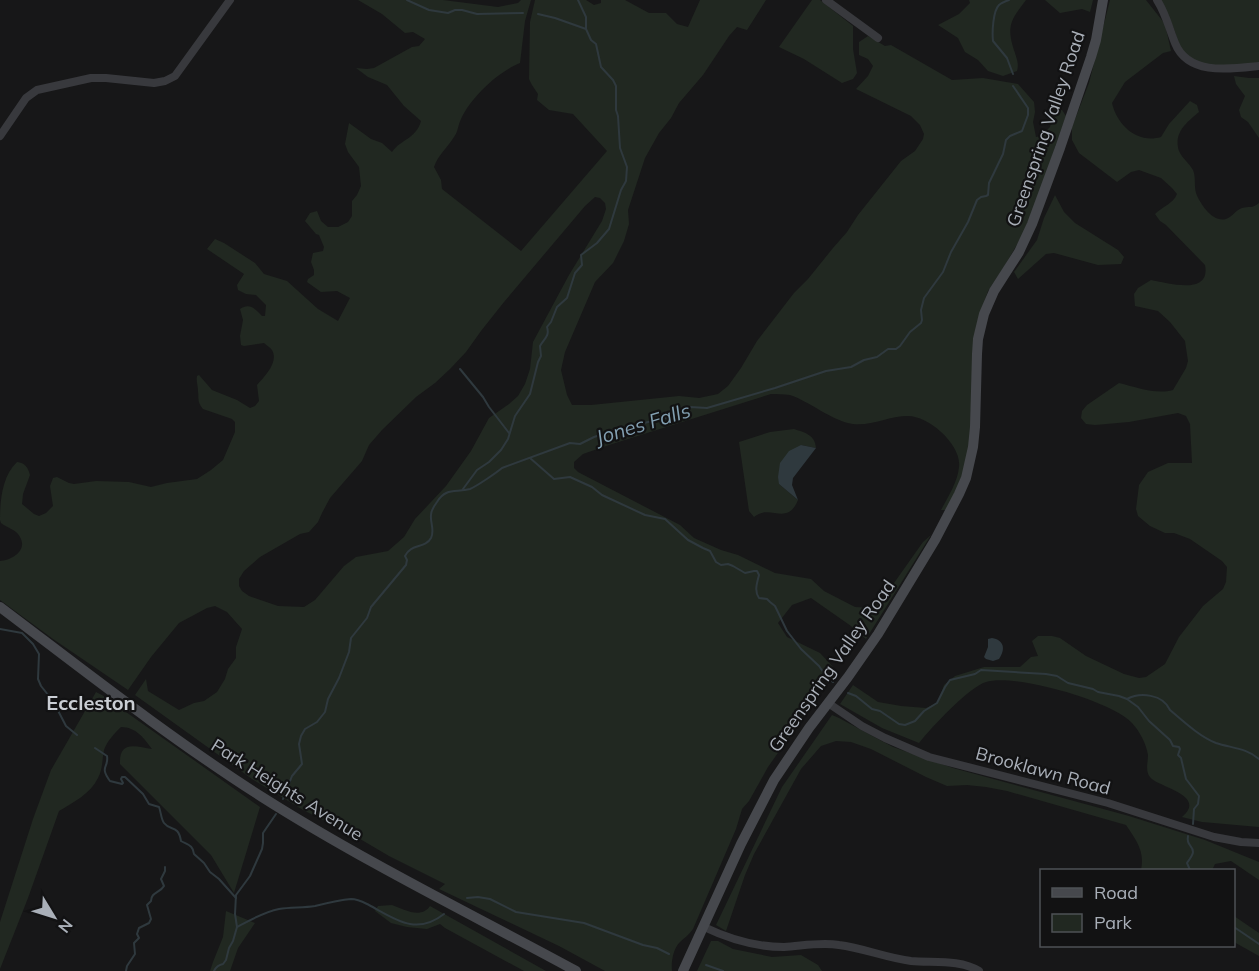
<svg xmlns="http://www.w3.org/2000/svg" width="1259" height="971" viewBox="0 0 1259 971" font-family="Mulish,sans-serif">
	<rect width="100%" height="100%" fill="#171718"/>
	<g fill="#212821" fill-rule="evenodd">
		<path d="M358 0H443L498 7 518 3 521 0H531L525 21 520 63C498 72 471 97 461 119 458 125 458 132 454 137 447 148 438 155 434 167L441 180 442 189 521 251 607 151 573 114 549 110 537 100 538 94 532 85 529 79 530 22 535 0H586L594 5 601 3V0H625L649 13H666L677 24 688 27 700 0H766L747 30 737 27 729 36 703 75 679 103 671 118 659 133 645 158 628 210 629 224 624 241 613 263 595 282 565 352 561 370 567 395 572 405H591L679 396 699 398 718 394 728 386 741 368 757 341 794 293 808 279 833 248 847 232 858 215 901 161 915 151 923 139 924 134 920 125 911 116 856 89 868 76 873 66 868 59 859 55V42L868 36 885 46 891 45 952 80 983 78 1018 84 1034 102 1035 112 1033 122 1036 137 1041 136 1050 127 1055 110H1062L1066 116 1035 205 1022 236 1004 267 988 291 977 323 973 407 968 455 961 481 947 510H941C948 497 958 481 959 467 962 445 929 416 908 416 889 416 872 426 853 424 832 421 809 401 790 395 784 394 777 394 771 394L609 445 583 454 574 462V468L578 472 680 525 694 538 721 550 738 555 775 573 811 579 824 591 855 607 874 608 882 600 923 542 931 535 866 639 851 626 811 598 792 605 778 623 787 637 820 653 833 667 812 691 804 716 768 767 749 801 742 809 736 829 693 929C689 935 684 938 679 943 673 950 671 962 672 971H605L559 946 439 889 445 884 389 856 355 836 303 810 252 779 135 695 146 679 148 691 179 710 194 703 204 701 217 692 225 679 228 669 236 658V647L242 629 227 612 215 606 207 608 179 623 151 657 128 690 53 639 0 600V561C13 560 30 549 18 534 14 529 6 527 1 523L0 520C0 501 2 476 17 462 25 463 28 467 30 475L23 494 22 504 34 514 39 516 46 513 53 506 50 486 53 478 57 477 69 483 74 484 96 481 129 482 151 487 167 483 197 479 211 470 223 460 235 432V422L232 419 203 409C197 402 199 399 198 391 198 385 196 382 197 376L199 375 212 390 237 400 250 408 255 406 259 401 257 385C265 376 279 362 272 350 270 347 266 345 264 343L244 346 241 345 240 336 243 320 240 309C250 302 256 310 262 316H265L266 305 256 295 246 294 238 290 237 285 244 274 207 249 215 239 224 243 255 263 264 274 287 281 318 309 338 321 350 298 337 291 321 292 307 282 308 279 314 275V270L311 262 313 253 323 251 324 247 319 235 316 234 305 221 310 213 317 211 321 221 328 227H338L348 222 352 216V201L357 195 361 186 359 167 348 152 345 144 349 123 371 139 382 143 392 152C401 139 416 139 421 121L404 106 387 85 368 77 356 68 367 69 374 68 412 47 419 46 425 39 413 32 405 33 382 14ZM595 197 600 198 605 203 606 209 602 221 569 275 533 342 530 369 525 384 518 396 509 404 489 418 471 451 446 486 415 519 404 537 388 551 356 557 344 566 315 600 304 607 278 606 249 596 242 591 239 586V579L244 571 260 557 300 534 309 532 318 522 322 513 330 498 362 461 369 445 382 430 416 397 435 383 450 369 466 352 481 331 504 302 585 206Z"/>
		<polygon points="812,0 820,0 853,26 853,49 857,73 853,79 842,83 804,59 779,47"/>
		<path d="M969 0H1026C1010 21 1006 27 1015 53 1017 60 1019 64 1017 71L1003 76 988 71 978 60 965 52 958 38 938 25 959 14 970 3Z"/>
		<polygon points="1045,0 1093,0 1090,12 1082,9 1060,13"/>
		<path d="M1110 0H1146L1165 24 1171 51 1163 53 1125 82 1112 103C1117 125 1137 144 1161 137L1169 124 1190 101 1197 105 1199 112C1187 122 1173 133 1179 151 1182 158 1189 163 1193 170 1196 177 1194 186 1196 193 1200 204 1213 223 1226 219 1232 217 1236 210 1242 208 1249 206 1252 209 1259 203V827L1202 822 1182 817C1208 795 1157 787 1150 777 1145 771 1148 762 1148 755 1146 743 1140 732 1132 723 1112 701 1014 673 986 682 969 687 931 728 919 743L882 728 840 704 853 685 878 702 901 706 926 708 938 702 944 685 955 676 984 667H1020L1031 657 1038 656 1032 641 1038 636H1052L1060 638 1086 656 1124 674 1139 678 1146 677 1165 664 1179 637 1203 606 1223 589 1226 582 1227 567 1222 561 1190 539 1174 533H1165L1150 526 1138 516 1136 509 1139 485 1148 472 1168 463H1192L1190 424 1186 416 1178 413 1129 422 1095 425 1086 424 1081 418 1082 411 1087 405 1119 383C1136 387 1156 395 1173 390L1186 368 1188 361 1185 341 1170 322 1158 311 1135 306 1134 294 1138 288 1151 280C1168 283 1211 296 1205 265L1166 225 1160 221 1155 214C1163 206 1173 204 1177 194L1172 188 1161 178 1139 170 1131 172 1117 182 1079 153 1072 140V127L1089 83Z"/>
		<path d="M1159 0H1259V64C1232 67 1192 72 1178 43 1177 39 1176 34 1174 29 1170 19 1165 10 1159 0Z"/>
		<polygon points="1234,76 1249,78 1259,78 1259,138 1248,122 1241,117 1239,110 1245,96 1236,84"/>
		<polygon points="1055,195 1064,212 1075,223 1118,250 1124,257 1121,264 1098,265 1054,253 1046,254 1018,279 1014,272 1037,240 1044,218"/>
		<path d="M794 429C806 433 815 435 816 448L801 445 779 484 798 500C787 527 770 503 754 517L749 511 739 442 770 432Z"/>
		<path d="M96 692 102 695 260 807 234 893 211 855 120 764C119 739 137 747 152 749 144 738 136 727 121 727 115 733 107 741 104 750 102 759 103 769 98 778 90 794 74 802 59 811L28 898 0 969V922L33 819 51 770Z"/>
		<path d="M832 715 839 718 893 747 953 768 1129 816 1205 840 1259 862V880L1231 861 1215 864 1212 870H1141C1145 851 1136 840 1126 825L1007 791 986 787 967 785 947 786 926 777 871 749 851 742 836 741 821 746 801 769 754 854 745 875 726 931 716 925 782 787Z"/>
		<path d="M392 905C405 910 421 919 430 906L546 971H524L445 928 440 924 427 929 407 927 391 923 375 911 378 906Z"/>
		<polygon points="226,911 255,923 238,948 230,971 210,971 213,962 223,937"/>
		<polygon points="1234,916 1259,933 1259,956 1234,942"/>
		<polygon points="711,941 718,941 733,949 772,957 801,955 818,965 822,971 697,971"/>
	</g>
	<g fill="#2f393e">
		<polygon points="801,445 816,448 793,478 792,485 798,500 779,484 778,477 780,463 789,451"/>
		<path d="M992 638C1004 640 1006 649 999 659L993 661 986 659 984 657 988 647V639Z"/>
	</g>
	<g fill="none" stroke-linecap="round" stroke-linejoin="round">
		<g stroke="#2f393e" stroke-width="2">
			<polyline points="407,0 429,10 448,13 455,10 462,10 477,14 523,13"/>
			<path d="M1009 0C1006 1 1001 3 999 5 993 11 992 32 993 41L1007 58 1013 74"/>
			<polyline points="538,14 555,18 586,29"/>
			<polyline points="460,369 483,397 489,407 509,433"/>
			<path d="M530 458 554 479 570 477 592 487 602 495 645 515 665 519 688 540 703 548 710 551 716 562 721 565 728 564 733 566 745 573 754 571H757L759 575C757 583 754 591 759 598L767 599 770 602 775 606 787 631 801 649 819 666 826 676 833 682"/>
			<path d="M463 489 477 470 489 462 501 450 508 439 515 416 530 394 538 362 541 356 540 346C544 339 550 336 547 327L551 322 557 307 567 298 575 273 582 265 581 255 597 243 609 229 621 190 626 181 627 167 620 148 618 116 616 110V86L613 80 601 67 596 44 591 40 586 29V17L578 0"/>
			<polyline points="0,629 22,633 33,644 39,654 38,679 41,686 53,701 66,726 77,735"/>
			<path d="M848 693 856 696 872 709 880 711 899 724 905 725 915 721 924 711 937 703 945 687 950 680 975 674 981 670 1046 674 1057 676 1068 683 1093 689 1098 692 1119 696 1127 699C1140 692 1163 694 1170 710 1183 721 1200 737 1216 743 1231 748 1247 748 1259 759"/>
			<polyline points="1127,699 1138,707 1149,721 1170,740 1173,746 1179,747 1180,749 1178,755 1181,758 1186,779 1199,796 1198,804 1194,809 1193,824"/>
			<path d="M95 748 107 756C109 768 99 766 110 781L122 784 123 783 121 779 122 777H125L143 794 149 804 159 807C161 812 161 819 164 823 171 832 178 824 181 841 188 845 193 845 194 854L204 863 210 872 219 879 236 898"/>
			<path d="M283 799 292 776 302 764 299 744 301 736 305 729 317 722 325 712 328 699 339 678 349 652 351 638 367 618 371 607 406 565 407 560 405 556C411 543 425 549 431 538 435 530 430 523 431 515 431 510 434 506 437 502 446 487 456 493 470 489 477 486 496 473 502 468L570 443 580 444 594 437 618 429 674 416 684 409 690 407 707 408 775 388 826 371 851 367 864 360 877 357 888 349H896L900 346 910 332 921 323 922 320 921 310 924 298 943 272 951 252 968 222 977 200 981 197 986 196 988 195 989 183 1003 154 1006 140 1010 136 1022 131 1028 115V108L1013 86"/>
			<path d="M1188 836C1186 846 1193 845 1193 852 1193 855 1189 860 1187 863L1190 870"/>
			<polyline points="467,898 478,897 490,899 516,912 584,923 643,945 657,948 669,954"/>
			<path d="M237 927C250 920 264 912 279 909 291 907 303 908 315 906 327 903 339 900 351 899 358 899 363 902 369 905 395 919 416 936 444 914"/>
			<polyline points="1234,927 1259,944"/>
			<polyline points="706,965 723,971"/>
			<path d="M126 971 127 966 135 954 134 943 139 938 137 934 139 928 149 923 151 919 147 905 151 901C151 892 160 893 164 886L161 879 165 871V867"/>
			<path d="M214 971C216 967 218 965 223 964L226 960 229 948 233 941 237 927 235 914 236 895 250 876 262 849 263 843V833L276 814"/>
		</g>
		<g stroke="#38393d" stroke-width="8">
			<polyline points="826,0 878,38"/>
			<path d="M1157 0C1166 14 1169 28 1175 43 1188 76 1231 69 1259 66"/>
			<polyline points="0,136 26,98 37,90 91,78 106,78 154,83 165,81 175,76 230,0"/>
			<polyline points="828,703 862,726 885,738 929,757 1108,803 1214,837 1241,842 1259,843"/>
			<path d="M704 927C729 939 755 947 784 947 802 946 820 942 839 945 863 948 887 958 911 961 933 963 960 959 979 971"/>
		</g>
		<g stroke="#46484d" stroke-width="10">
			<path d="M0 607C86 672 171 739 262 797 363 861 471 914 576 971"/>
			<polyline points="683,971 741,844 774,780 809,728 848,677 878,634 935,540 959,494 966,478 973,447 975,427 977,354 978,339 984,314 994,291 1019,252 1032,224 1060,148 1091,57 1096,40 1103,0"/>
		</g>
	</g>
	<g text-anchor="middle" stroke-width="4.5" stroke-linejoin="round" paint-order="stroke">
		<g font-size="18" fill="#a9afb8" stroke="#121213">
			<text transform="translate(1046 129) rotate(-71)" y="6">Greenspring Valley Road</text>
			<text transform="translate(832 666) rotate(-55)" y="6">Greenspring Valley Road</text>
			<text transform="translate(1043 771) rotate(15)" y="6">Brooklawn Road</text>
			<text transform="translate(287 790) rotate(32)" y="6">Park Heights Avenue</text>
		</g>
		<g font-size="20" font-style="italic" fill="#829fb1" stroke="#121213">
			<text transform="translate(643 424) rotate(-17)" y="7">Jones Falls</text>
		</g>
		<g font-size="20" font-weight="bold" fill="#caced4" stroke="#121213">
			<text x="91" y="710">Eccleston</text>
		</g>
	</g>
	<rect x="1040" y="869" width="195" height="78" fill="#121213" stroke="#4e5155" stroke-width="1.5"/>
	<rect x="1052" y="888" width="30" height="9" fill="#46484d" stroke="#4e5155" stroke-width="1.5"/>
	<text x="1094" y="899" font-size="18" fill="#a9afb8">Road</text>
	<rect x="1052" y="914" width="30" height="18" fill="#212821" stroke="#4e5155" stroke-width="1.5"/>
	<text x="1094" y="929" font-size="18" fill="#a9afb8">Park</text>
	<g transform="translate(54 917) rotate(128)" stroke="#121213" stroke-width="4.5" paint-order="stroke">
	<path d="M0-4.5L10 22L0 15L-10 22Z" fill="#a9afb8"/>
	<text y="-9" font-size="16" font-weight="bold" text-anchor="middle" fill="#a9afb8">N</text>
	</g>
</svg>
